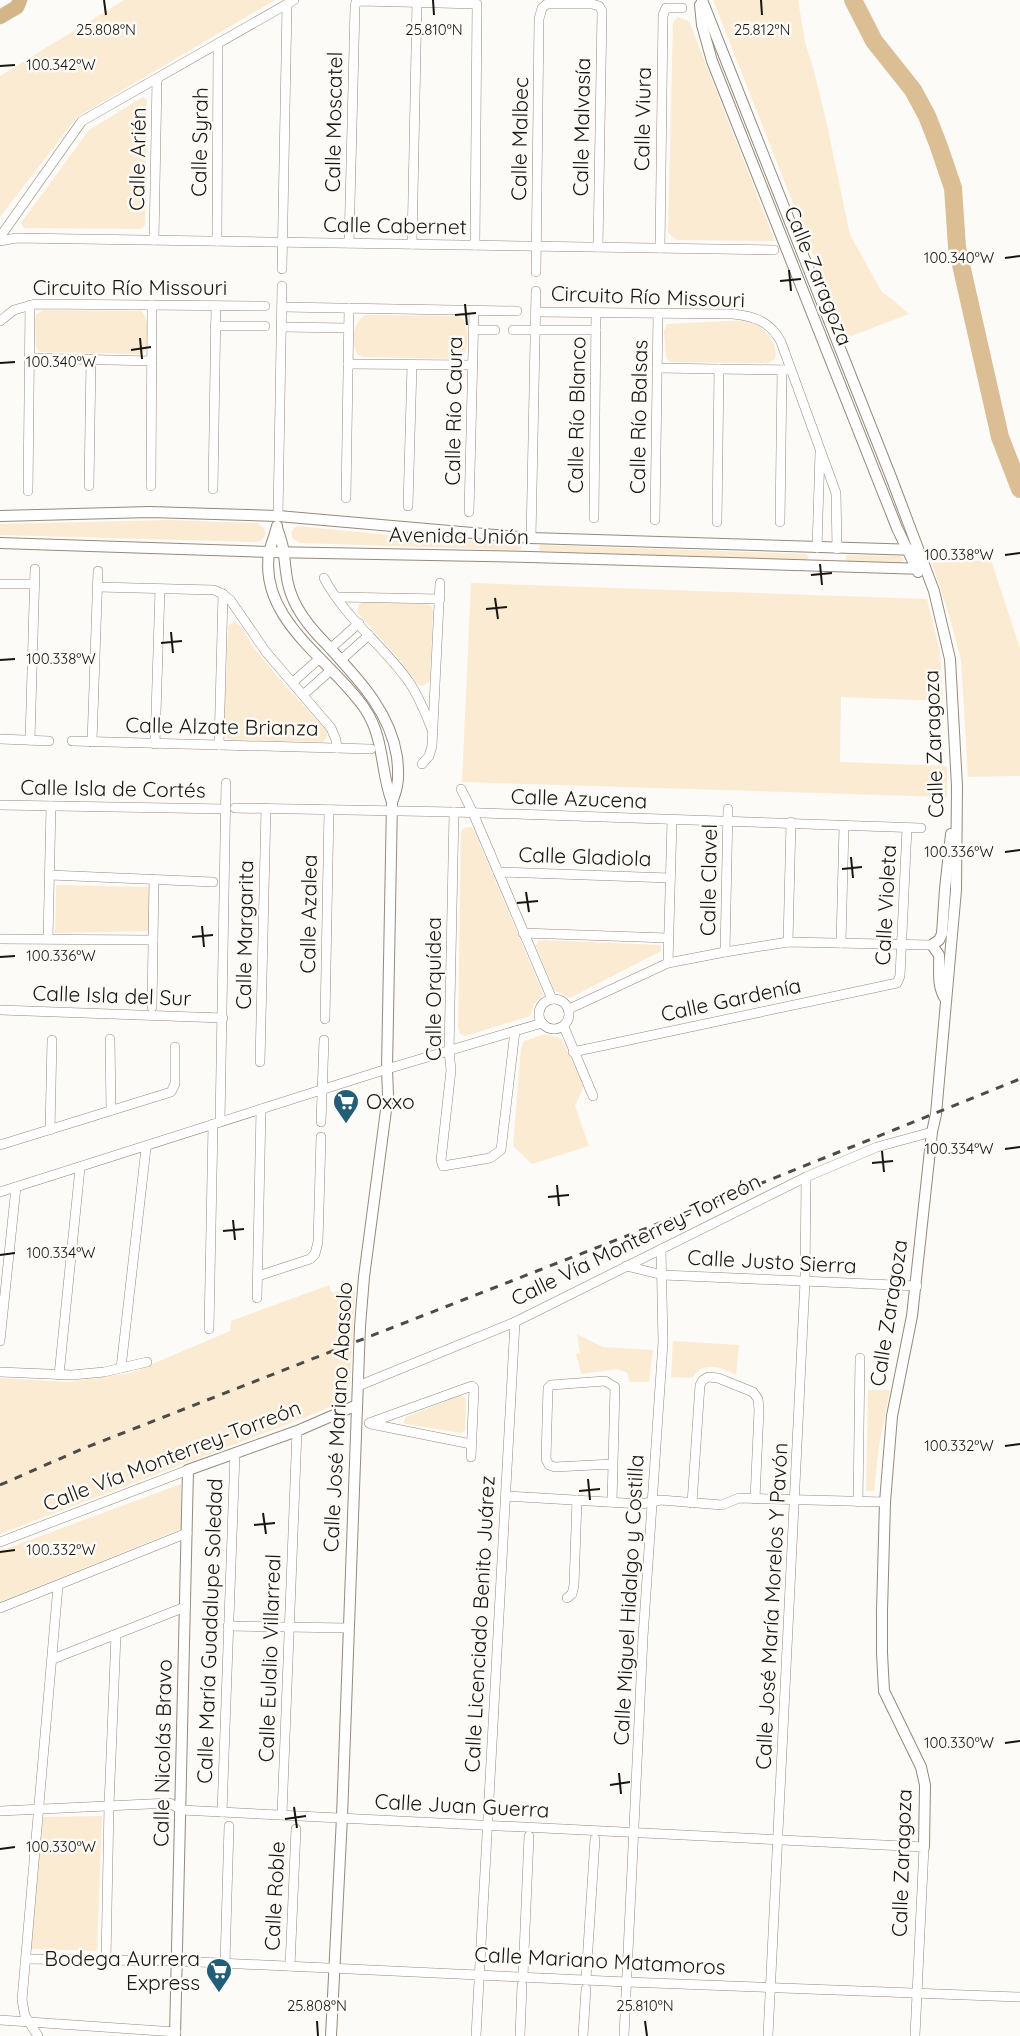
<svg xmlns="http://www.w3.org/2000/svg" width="1020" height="2036" viewBox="0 0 1020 2036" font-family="Quicksand,sans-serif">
	<rect width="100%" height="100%" fill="#fdfbf8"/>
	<g fill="#fbebd2">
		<polygon points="124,0 275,0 77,117 0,217 0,76"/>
		<polygon points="713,0 798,0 805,42 814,71 826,120 850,235 882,292 892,299 909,314 846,338"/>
		<polygon points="678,17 689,21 775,241 677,240 668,233 673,22"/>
		<polygon points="143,97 147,100 145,225 141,229 24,228 21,223 89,130"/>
		<path d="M43 310 141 311C150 319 147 337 146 349L141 354 40 352 36 347 35 320 36 315Z"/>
		<path d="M366 315 459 316C470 323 468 341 465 352L463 356 455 359 364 357 358 355C350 343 352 322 366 315Z"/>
		<path d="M726 321C733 321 740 320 746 321 763 324 779 342 775 359L769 363 670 362 666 358 664 331 667 324Z"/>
		<polygon points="168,520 257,523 264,528 266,534 261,541 254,542 0,535 0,524"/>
		<path d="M298 526 409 537 520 544 522 548 519 550 300 543 293 539C290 533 292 528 298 526Z"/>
		<polygon points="540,545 806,554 809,557 806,560 541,551 538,549"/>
		<polygon points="847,555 901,556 904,559 901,562 848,561 845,559"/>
		<polygon points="991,560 1020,648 1020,776 968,777 961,660 949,615 932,563"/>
		<polygon points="471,583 927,599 940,652 943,701 841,697 840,762 947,766 947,797 462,782"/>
		<polygon points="364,602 426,604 431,606 433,611 430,678 428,683 422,686 417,684 397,657 358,613 358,605"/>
		<path d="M235 622C244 627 248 640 255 649 277 677 302 704 327 731V737L323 742 231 740 226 738 224 730 228 627 230 624Z"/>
		<polygon points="471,827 474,830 543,994 534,1005 530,1016 465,1036 460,1034 458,1028 461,832 464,828"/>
		<polygon points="56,885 150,887 149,931 55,933"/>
		<polygon points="544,940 661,945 661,951 570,998 554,990 536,946 538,941"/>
		<polygon points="545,1034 561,1038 584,1086 575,1106 589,1146 532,1164 513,1146 521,1048 524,1041"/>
		<polygon points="329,1285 332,1293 351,1286 355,1291 350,1383 340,1403 288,1424 0,1534 0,1378 68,1382 131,1373 230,1331 231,1321"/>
		<polygon points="577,1334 603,1347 653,1350 649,1382 630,1382 627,1373 618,1369 581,1374 576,1354 580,1353"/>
		<path d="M673 1341 739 1345 736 1375C721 1367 704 1360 692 1378L671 1377Z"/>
		<polygon points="868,1390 890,1390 879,1446 874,1491 866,1491"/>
		<polygon points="461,1395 466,1399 465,1430 461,1433 406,1424 403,1422 406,1417"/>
		<polygon points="181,1484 181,1529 0,1602 0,1551"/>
		<polygon points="102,1816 97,1951 31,1949 43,1817"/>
	</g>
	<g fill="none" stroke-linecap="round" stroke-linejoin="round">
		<polyline stroke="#dbbe93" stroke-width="18" points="853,0 874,41 913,90 927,116 938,144 953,188 957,247 1000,437 1020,489"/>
		<defs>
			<g id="minor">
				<polyline points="0,237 82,121 294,0"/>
				<polyline points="154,240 157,79"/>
				<polyline points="0,241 16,238 774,250"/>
				<polyline points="217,241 218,43"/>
				<polyline points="349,243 355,7 356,2 361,1 477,4 475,245"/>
				<polyline points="412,244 417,1"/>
				<polyline points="660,248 663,15 666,8 682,8"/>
				<polyline points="282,269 287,5"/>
				<polyline points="536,272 539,19 542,8 547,4 592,4 599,6 602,11 598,247"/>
				<polyline points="282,307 517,311"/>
				<path d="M536 312 733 314C754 316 771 322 781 342L836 493 837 549"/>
				<polyline points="0,321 14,310 35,304 265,306"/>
				<polyline points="215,326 265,326"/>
				<polyline points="282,327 348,328"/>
				<polyline points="474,330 495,330"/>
				<polyline points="513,330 596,330"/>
				<polyline points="29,358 152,361"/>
				<polyline points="348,364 473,365"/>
				<polyline points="657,368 787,370"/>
				<polyline points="89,486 91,360"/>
				<polyline points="151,486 152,305"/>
				<polyline points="213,489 216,306"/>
				<polyline points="28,491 30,305"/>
				<polyline points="346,498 349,308"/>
				<polyline points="408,506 412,365"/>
				<polyline points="469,512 474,310"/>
				<polyline points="278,516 282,286"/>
				<polyline points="594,518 596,313"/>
				<polyline points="655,520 658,313"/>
				<polyline points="717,522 719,369"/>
				<polyline points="780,522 782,370"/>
				<polyline points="531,538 536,291"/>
				<polyline points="817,548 820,452"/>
				<path d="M324 578C345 618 384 646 409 682 420 698 426 715 433 732"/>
				<polyline points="0,584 34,584"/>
				<polyline points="98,587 214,590 223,594 231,601 266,652 331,728 336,740 337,748"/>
				<polyline points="337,597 440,599"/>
				<polyline points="330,649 359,623"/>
				<polyline points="341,660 369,635"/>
				<polyline points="293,682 320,658"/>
				<polyline points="303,695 331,670"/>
				<polyline points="0,739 49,741"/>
				<polyline points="30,740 35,569"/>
				<polyline points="72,741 371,749"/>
				<polyline points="92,742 98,571"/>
				<polyline points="155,744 160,589"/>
				<polyline points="219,745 223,594"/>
				<polyline points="422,764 429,756 432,746 440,583"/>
				<polyline points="461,789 473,813 552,999"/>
				<polyline points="0,805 226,809"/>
				<polyline points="235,808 454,812 921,828"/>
				<polyline points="454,812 449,1051 451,1070 441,1160 443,1166 490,1158 501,1150 515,1031"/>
				<polyline points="498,872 670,878"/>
				<polyline points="50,875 213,882"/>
				<polyline points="523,933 668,938"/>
				<polyline points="0,939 153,940"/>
				<polyline points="48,939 51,806"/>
				<polyline points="788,942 791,822"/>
				<polyline points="841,943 844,826"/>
				<polyline points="725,952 728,809"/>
				<polyline points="668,963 672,820"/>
				<circle cx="554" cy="1014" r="15"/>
				<polyline points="152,1007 154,879"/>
				<polyline points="569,1009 668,963 725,952 788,942 932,945"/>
				<polyline points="0,1010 223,1018"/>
				<polyline points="325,1019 329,810"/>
				<polyline points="564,1027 593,1096"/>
				<polyline points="110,1039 111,1110"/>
				<polyline points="573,1052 897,983 900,976 907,828"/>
				<polyline points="260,1062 266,808"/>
				<polyline points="220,1122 226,783"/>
				<polyline points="321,1122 324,1040"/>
				<polyline points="50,1130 52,1040"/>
				<polyline points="0,1145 171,1092 175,1084 175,1047"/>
				<polyline points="0,1192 387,1069 542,1023"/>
				<polyline points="626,1266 663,1275 917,1286"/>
				<polyline points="258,1276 310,1259 315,1254 318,1242 321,1137"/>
				<polyline points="257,1298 261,1109"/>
				<polyline points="209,1329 213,1124"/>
				<polyline points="0,1341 16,1187"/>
				<polyline points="121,1368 146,1148"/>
				<polyline points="0,1372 72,1375 104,1372 147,1362"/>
				<polyline points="59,1375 80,1168"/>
				<polyline points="358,1386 515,1322 806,1177 877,1147 932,1132"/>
				<polyline points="369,1423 472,1386 474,1388 471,1457"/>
				<polyline points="371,1424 471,1444"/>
				<polyline points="506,1496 641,1504 661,1500 722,1505 739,1498 885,1502"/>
				<polyline points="612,1502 615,1387 605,1381 551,1385 548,1388 546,1459 549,1465 555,1467 613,1464"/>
				<polyline points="858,1502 860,1358"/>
				<polyline points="692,1503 700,1385 703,1380 708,1377 718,1378 753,1392 758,1399 759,1410 755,1499"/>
				<polyline points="0,1542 188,1470"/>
				<polyline points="567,1598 572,1594 574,1585 577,1500"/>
				<polyline points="0,1608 187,1533"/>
				<polyline points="228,1626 348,1628"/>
				<polyline points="53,1659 185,1607"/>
				<polyline points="0,1811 170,1803 181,1810 924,1847 915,2036"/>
				<polyline points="222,1812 235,1453"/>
				<polyline points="282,1814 297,1431"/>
				<polyline points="26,1959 178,1961 627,1982 1020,1997"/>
				<polyline points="106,1960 109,1805 116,1635"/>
				<polyline points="225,1963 229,1826"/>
				<polyline points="290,1966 296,1829"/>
				<polyline points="523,1976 529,1836"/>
				<polyline points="586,1979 595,1839"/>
				<polyline points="0,2020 176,2032"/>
				<polyline points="38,2036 25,2016 22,2000 58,1586"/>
				<polyline points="476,2036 515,1322"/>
				<polyline points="520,2036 522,1985"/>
				<polyline points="583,2036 586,1989"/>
				<polyline points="624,2036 643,1637 663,1342 661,1249"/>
				<polyline points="768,2036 805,1281 806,1177"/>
			</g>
			<g id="tertiary">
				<polyline points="702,0 891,477 934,591 950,659 957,786 956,890 936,1114 932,1132 912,1316 892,1416 885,1502 882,1611 882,1653 884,1691 921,1767 925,1785 924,1847"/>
				<polyline points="700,5 702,25 712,61 897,528 918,572"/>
				<polyline points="0,516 150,512 278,516 531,538 918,550"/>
				<path d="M277 526C275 535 271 544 269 553 259 621 332 660 365 709 385 739 380 771 392 802"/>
				<path d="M277 528C280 536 283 545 284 554 286 574 287 589 297 607 305 622 316 634 328 646 358 679 390 711 397 757 399 775 399 785 392 802L387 1069 388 1095 364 1277 360 1326 342 1817 331 2036"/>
				<polyline points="0,543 269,552 530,557 925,569"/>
				<polyline points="932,945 939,940 942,934 945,889 951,834"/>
				<path d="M932 945 939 955C940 971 936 985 946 1000"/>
				<polyline points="175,2036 188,1470 297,1431 357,1405"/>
			</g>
			<polyline id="primary" points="0,17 17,7 20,0"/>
		</defs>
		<use href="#minor" stroke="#958a7b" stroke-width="10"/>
		<use href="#tertiary" stroke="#958a7b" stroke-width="12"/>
		<use href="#primary" stroke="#d6d5d4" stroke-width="15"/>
		<use href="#minor" stroke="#fff" stroke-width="9"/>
		<use href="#tertiary" stroke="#fff" stroke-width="10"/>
		<use href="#primary" stroke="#d2b688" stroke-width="14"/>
		<polyline stroke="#4e4b45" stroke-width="3" stroke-dasharray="8 8" stroke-linecap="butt" points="0,1485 82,1449 767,1181 1020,1079"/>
	</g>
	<path fill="none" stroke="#19150f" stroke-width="2" d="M104 0 106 15M433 0 434 15M761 0 762 15M0 66 15 65M1005 258 1020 256M789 270 791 291M780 281 801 279M465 304 467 325M455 315 476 313M140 338 142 359M131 350 151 347M0 363 15 362M1005 555 1020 553M820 564 822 585M811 575 832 573M495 598 498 619M486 609 507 607M171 632 173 653M161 643 182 641M0 660 15 659M1005 852 1020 850M851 857 853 878M842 869 862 867M526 892 529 912M517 903 538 901M202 926 204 947M192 937 213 935M0 957 15 956M1005 1149 1020 1147M882 1151 884 1172M872 1163 893 1161M557 1185 559 1206M548 1197 569 1195M233 1220 235 1240M223 1231 244 1229M0 1255 15 1253M1005 1446 1020 1444M588 1479 590 1500M579 1491 600 1489M263 1513 266 1534M254 1525 275 1523M0 1552 15 1550M1005 1743 1020 1741M619 1773 621 1794M610 1785 630 1782M294 1807 297 1828M285 1819 306 1816M0 1849 15 1847M317 2021 318 2036M645 2021 647 2036"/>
	<defs>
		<symbol id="supermarket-pin" viewBox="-11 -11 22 30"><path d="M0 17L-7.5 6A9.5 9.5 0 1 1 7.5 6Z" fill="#225e76" stroke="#fdfbf8"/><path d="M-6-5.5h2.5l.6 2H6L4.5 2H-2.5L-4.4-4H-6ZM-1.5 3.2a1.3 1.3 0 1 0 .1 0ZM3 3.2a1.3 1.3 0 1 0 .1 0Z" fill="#fff"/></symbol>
	</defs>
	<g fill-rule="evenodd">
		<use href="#supermarket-pin" x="331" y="1087" width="30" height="40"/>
		<use href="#supermarket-pin" x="204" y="1956" width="30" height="40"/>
	</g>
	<g text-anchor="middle" stroke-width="5" stroke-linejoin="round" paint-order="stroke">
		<g font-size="21" fill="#19150f" stroke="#fdfbf8">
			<text transform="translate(643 119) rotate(-89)" y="7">Calle Viura</text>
			<text transform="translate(334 122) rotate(-89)" y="7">Calle Moscatel</text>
			<text transform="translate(582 127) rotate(-89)" y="7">Calle Malvasía</text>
			<text transform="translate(520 139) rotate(-89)" y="7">Calle Malbec</text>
			<text transform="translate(200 142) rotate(-89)" y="7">Calle Syrah</text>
			<text transform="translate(138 159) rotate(-89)" y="7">Calle Arién</text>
			<text transform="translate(395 226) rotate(1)" y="7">Calle Cabernet</text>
			<text transform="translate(818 276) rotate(68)" y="7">Calle Zaragoza</text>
			<text x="130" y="295">Circuito Río Missouri</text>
			<text transform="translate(648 297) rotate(2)" y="7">Circuito Río Missouri</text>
			<text transform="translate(454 411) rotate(-89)" y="7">Calle Río Caura</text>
			<text transform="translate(577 415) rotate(-89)" y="7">Calle Río Blanco</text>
			<text transform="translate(639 417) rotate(-89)" y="7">Calle Río Balsas</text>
			<text transform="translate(459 536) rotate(1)" y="7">Avenida Unión</text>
			<text transform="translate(222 727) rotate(1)" y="7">Calle Alzate Brianza</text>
			<text transform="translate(934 744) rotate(-92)" y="7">Calle Zaragoza</text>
			<text transform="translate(113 789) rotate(1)" y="7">Calle Isla de Cortés</text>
			<text transform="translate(579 799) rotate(2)" y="7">Calle Azucena</text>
			<text transform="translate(585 857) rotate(2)" y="7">Calle Gladiola</text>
			<text transform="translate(709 880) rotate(-89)" y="7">Calle Clavel</text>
			<text transform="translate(886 905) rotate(-87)" y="7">Calle Violeta</text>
			<text transform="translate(309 914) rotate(-89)" y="7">Calle Azalea</text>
			<text transform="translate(245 935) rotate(-89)" y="7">Calle Margarita</text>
			<text transform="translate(434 989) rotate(-90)" y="7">Calle Orquídea</text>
			<text transform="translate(112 996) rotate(2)" y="7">Calle Isla del Sur</text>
			<text transform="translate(731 1000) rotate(-12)" y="7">Calle Gardenía</text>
			<text transform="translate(636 1240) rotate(-26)" y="7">Calle Vía Monterrey-Torreón</text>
			<text transform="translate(772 1262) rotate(3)" y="7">Calle Justo Sierra</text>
			<text transform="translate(889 1313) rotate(-81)" y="7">Calle Zaragoza</text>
			<text transform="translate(338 1417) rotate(-87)" y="7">Calle José Mariano Abasolo</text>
			<text transform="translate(172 1456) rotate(-21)" y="7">Calle Vía Monterrey-Torreón</text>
			<text transform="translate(629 1600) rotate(-87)" y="7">Calle Miguel Hidalgo y Costilla</text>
			<text transform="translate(772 1606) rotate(-87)" y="7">Calle José María Morelos Y Pavón</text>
			<text transform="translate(480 1624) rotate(-87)" y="7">Calle Licenciado Benito Juárez</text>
			<text transform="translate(210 1631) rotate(-88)" y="7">Calle María Guadalupe Soledad</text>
			<text transform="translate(270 1658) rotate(-88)" y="7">Calle Eulalio Villarreal</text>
			<text transform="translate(163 1753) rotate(-89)" y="7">Calle Nicolás Bravo</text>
			<text transform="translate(462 1806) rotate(3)" y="7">Calle Juan Guerra</text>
			<text transform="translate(902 1863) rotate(-88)" y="7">Calle Zaragoza</text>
			<text transform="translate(275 1896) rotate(-87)" y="7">Calle Roble</text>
			<text transform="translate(600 1961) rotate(3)" y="7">Calle Mariano Matamoros</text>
		</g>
		<g font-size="21" fill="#19150f" stroke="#fdfbf8" text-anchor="start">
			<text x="366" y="1109">Oxxo</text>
			<text x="200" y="1966" text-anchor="end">Bodega Aurrera<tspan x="200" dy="24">Express</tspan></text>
		</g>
	</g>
	<g font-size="15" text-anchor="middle" fill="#19150f" stroke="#fdfbf8" stroke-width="5" stroke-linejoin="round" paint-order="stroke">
		<text x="106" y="35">25.808°N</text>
		<text x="434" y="35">25.810°N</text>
		<text x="762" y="35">25.812°N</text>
		<text x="61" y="70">100.342°W</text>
		<text x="959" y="263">100.340°W</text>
		<text x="61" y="367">100.340°W</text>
		<text x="959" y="560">100.338°W</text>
		<text x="61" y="664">100.338°W</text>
		<text x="959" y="857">100.336°W</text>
		<text x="61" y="961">100.336°W</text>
		<text x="959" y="1154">100.334°W</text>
		<text x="61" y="1258">100.334°W</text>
		<text x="959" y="1451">100.332°W</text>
		<text x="61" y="1555">100.332°W</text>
		<text x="959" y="1748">100.330°W</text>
		<text x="61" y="1852">100.330°W</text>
		<text x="317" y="2011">25.808°N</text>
		<text x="645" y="2011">25.810°N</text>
	</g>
</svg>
